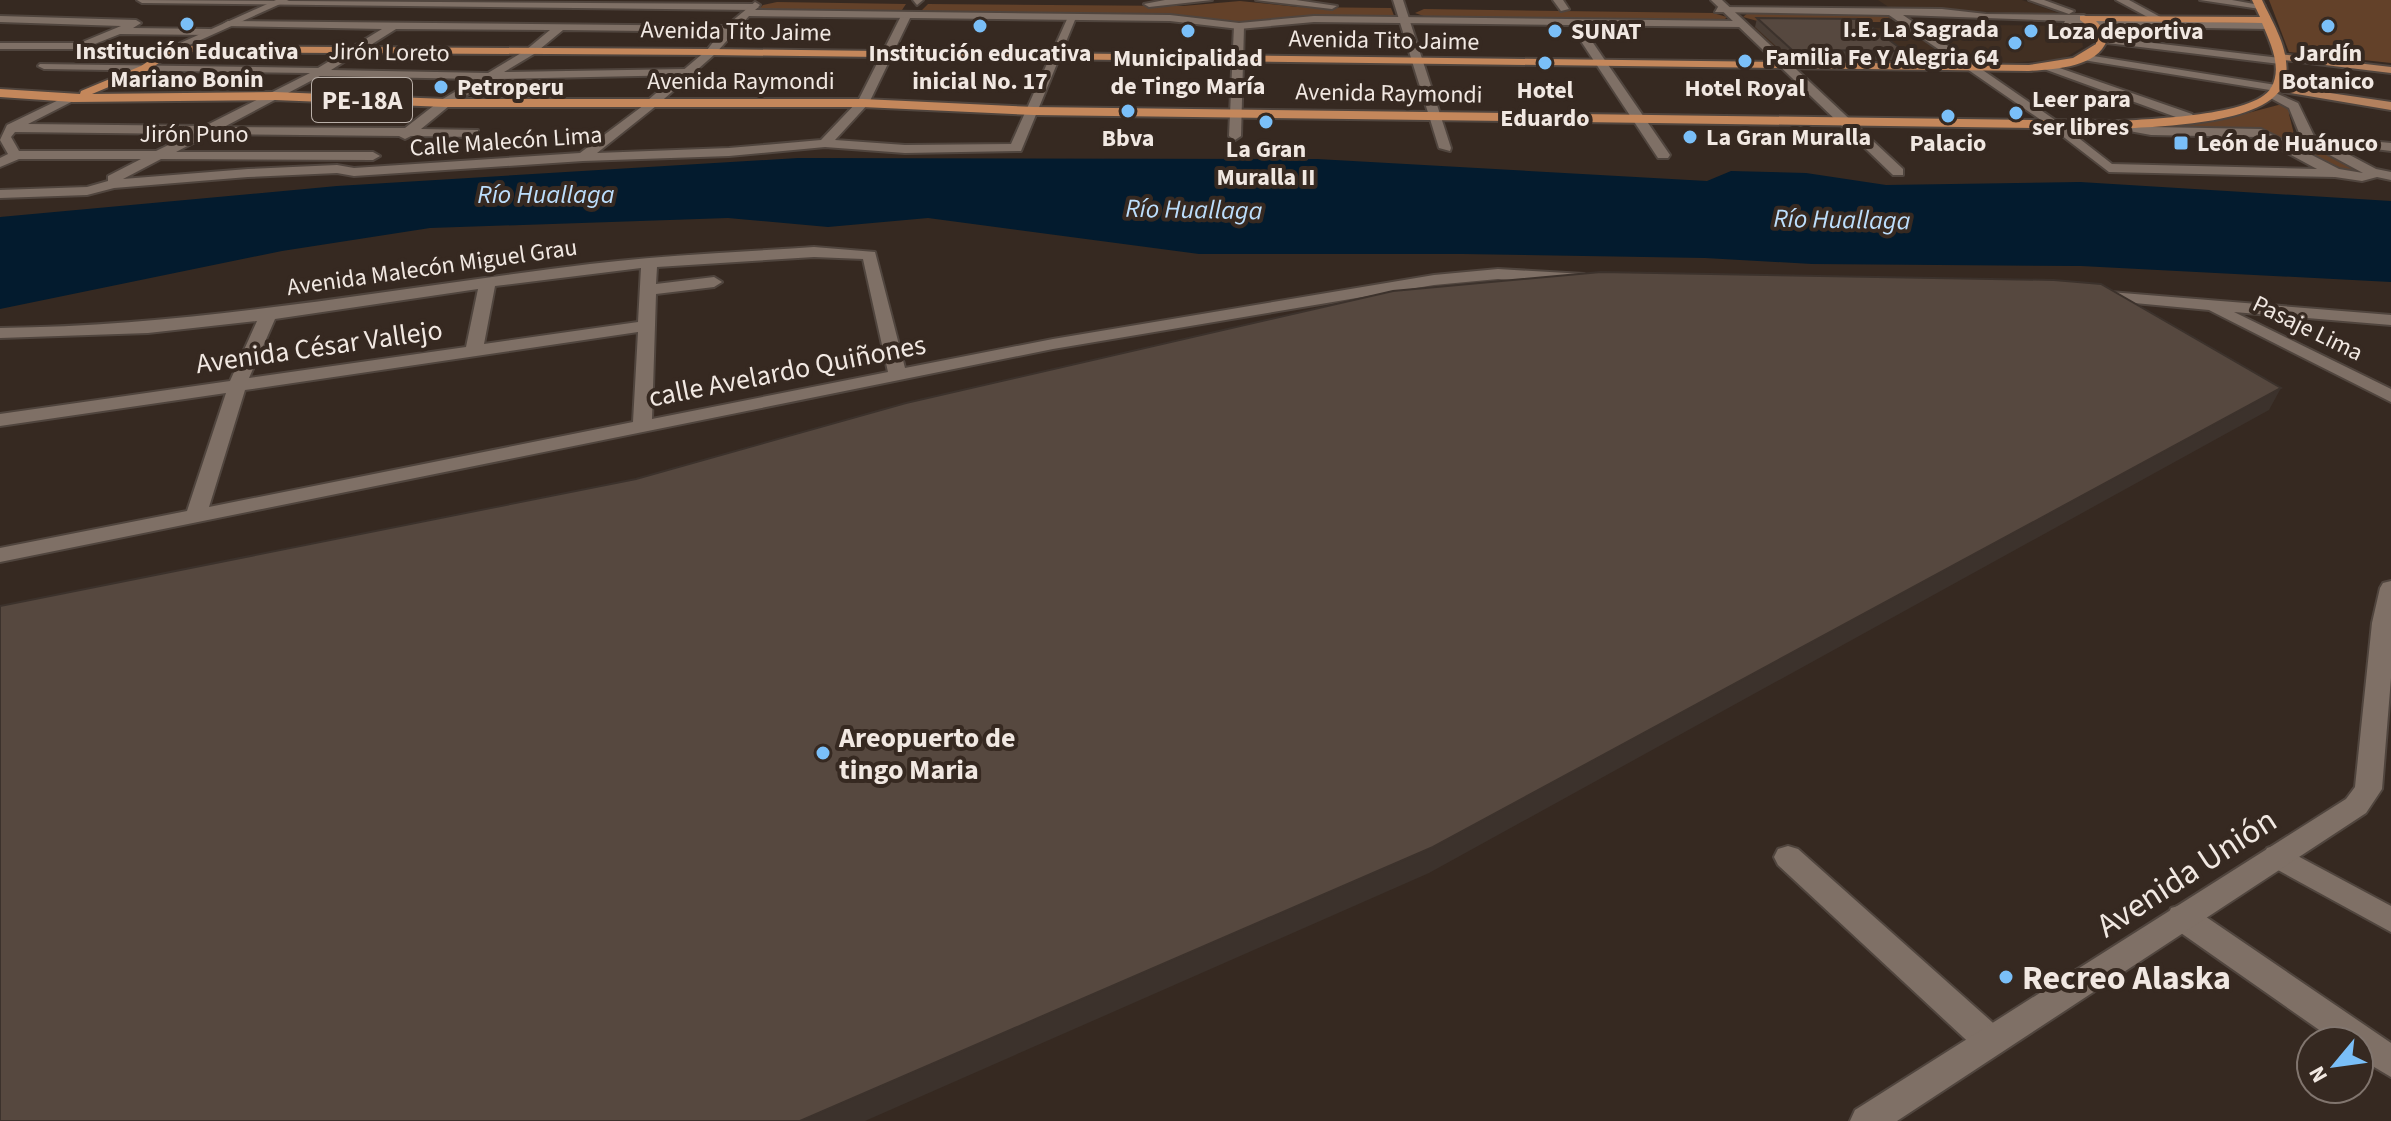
<svg xmlns="http://www.w3.org/2000/svg" width="2391" height="1121" viewBox="0 0 2391 1121" font-family="'Source Sans 3',sans-serif">
	<rect width="100%" height="100%" fill="#362921"/>
	<g fill="#412f22">
		<polygon points="1878,0 2022,0 2064,15 1890,8"/>
		<polygon points="1988,25 2080,26 2083,47 2063,59 1977,65 1928,29"/>
		<polygon points="1746,27 1909,28 1966,67 1789,65"/>
	</g>
	<g fill="#634129">
		<polygon points="2269,0 2391,0 2391,63 2289,52"/>
		<polygon points="1240,1 1298,7 1391,8 1395,18 1240,23 919,13 928,4 1183,6"/>
		<polygon points="777,2 906,4 900,13 759,9 763,5"/>
		<polygon points="1424,9 1713,13 1727,17 1723,21 1432,19 1415,13"/>
		<polygon points="1749,12 1876,14 1892,18 1887,22 1761,22 1743,17"/>
		<polygon points="2282,104 2290,107 2289,114 2294,134 2363,173 2359,175 2334,170 2263,130 2184,128 2177,125 2225,119"/>
	</g>
	<polygon fill="#031b2e" points="798,158 1317,159 1707,181 1731,171 1806,173 1886,185 2080,182 2391,201 2391,282 2081,266 1812,264 1705,258 1463,254 1199,254 928,218 828,227 728,218 430,228 282,251 0,309 0,217 337,186"/>
	<g fill="none" stroke-linecap="round" stroke-linejoin="round">
		<defs>
			<g id="minor">
				<polygon points="137,0 754,4 759,7 754,10 142,3"/>
				<polygon points="913,0 923,0 917,5"/>
				<polygon points="1393,0 1403,0 1451,148 1450,151 1439,148"/>
				<polygon points="1553,0 1563,0 1569,9 1561,11"/>
				<polygon points="1711,0 1722,0 1903,169 1903,175 1893,175"/>
				<polygon points="2116,0 2129,0 2164,19 2155,21"/>
				<polygon points="2200,0 2232,0 2265,6 2260,9"/>
				<path d="M906 13 911 16 869 103 835 140 905 145 1011 144 1068 17 1077 15 1021 151 905 153 825 147 729 156 583 161 354 176 337 173 248 177 114 188 87 195 0 198V190L87 187 108 181V176L141 159H19L0 167V158L8 154 0 140 7 125 69 95 79 98 28 124 205 126 310 73 44 69 38 66 40 64 318 68 382 29 224 26 223 24 228 21 729 26 734 29 729 32 563 30 534 54 504 72 686 69 692 72 686 75 493 79 449 106 421 129 478 130V136L474 137 411 136 405 139 399 136 210 134 176 152H373L380 156 373 160 161 159 123 179 248 169 337 165 354 168 580 153 652 99 656 100V106L597 153 729 148 821 140 858 101 901 16ZM396 29 550 30 526 50 488 73 331 70ZM320 76 477 79 441 100 405 128 224 127ZM15 132 191 134 156 151H19L11 137Z"/>
				<polygon points="0,16 136,20 141,23 133,28 210,29 215,32 210,35 120,34 82,49 0,49 0,43 80,43 121,26 0,22"/>
				<polygon points="1570,21 1578,21 1670,155 1668,158 1658,158 1569,23"/>
				<polygon points="1239,23 1244,26 1241,136 1235,140 1229,136 1234,26"/>
				<polygon points="2103,37 2280,58 2285,61 2280,64 2099,42 2099,38"/>
				<polygon points="2048,64 2192,114 2194,117 2184,120 2044,69 2042,67"/>
				<polygon points="2271,91 2298,103 2314,136 2391,143 2391,151 2327,143 2376,169 2391,172 2391,180 2377,177 2362,181 2335,177 2109,172 2048,125 2058,122 2112,164 2317,169 2258,137 2151,135 2113,128 2111,125 2117,121 2151,127 2261,129 2339,169 2363,173 2302,140 2289,108 2265,95"/>
				<path d="M814 247 875 252 905 368 1053 339 1434 275 1498 269 1584 274 1592 279 1584 284 1498 279 1434 285 1053 349 0 562V548L187 511 226 393 0 426V414L230 381 257 321 148 333 0 338V328C199 326 393 288 590 264 665 255 739 252 814 247ZM814 257 863 259 888 372 652 419 656 294 714 287 722 282 714 277 656 284 657 267ZM641 268 638 322 484 344 495 286ZM478 289 466 347 249 378 275 319ZM638 332 633 422 209 507 245 390Z"/>
				<polygon points="2098,291 2391,315 2391,325 2234,312 2391,389 2391,402 2209,310 2092,299 2090,296"/>
				<polygon points="2277,845 2391,906 2391,932 2267,864 2263,856 2267,848"/>
				<polygon points="1788,846 1798,849 2001,1030 2005,1040 2001,1050 1989,1055 1977,1050 1778,865 1774,857 1778,849"/>
				<polygon points="2182,905 2193,908 2391,1043 2391,1077 2359,1058 2359,1041 2335,1041 2171,926 2167,917 2171,908"/>
			</g>
			<g id="tertiary">
				<polygon points="276,0 289,0 176,51 167,49"/>
				<polygon points="1212,0 1149,7 1144,4 1165,0"/>
				<polygon points="1256,0 1296,0 1337,6 1332,9"/>
				<polygon points="2029,0 2044,0 2074,11 2069,14"/>
				<polygon points="755,2 760,5 755,10 1170,15 1239,23 1314,16 1741,21 1746,24 1741,27 1314,22 1239,29 1170,21 749,16 715,54 656,106 648,106 648,100 707,50 725,27"/>
				<polygon points="1718,7 1942,9 1986,14 2084,15 2089,18 2087,20 2269,23 2274,26 2269,29 2069,26 2064,23 2065,21 1903,15 2058,122 2060,125 2054,129 1889,15 1715,12"/>
				<polygon points="2087,55 2276,85 2282,88 2276,91 2083,60 2083,56"/>
			</g>
			<polygon id="secondary" points="2391,581 2391,678 2382,789 2366,813 1897,1121 1850,1121 1855,1110 2346,799 2355,787 2372,623 2380,588 2383,583"/>
			<g id="primary">
				<polygon points="2279,54 2391,67 2391,73 2275,59 2275,55"/>
				<polygon points="2276,85 2391,102 2391,110 2272,90 2270,88"/>
			</g>
			<path id="trunk" d="M2252 0H2262C2272 22 2290 49 2286 76 2279 126 2156 126 2117 129L1034 115 863 107H445L275 100 73 102 0 97V89L80 94 81 91 141 66 172 46 711 49 2029 65 2073 58 2096 44V32L2080 20V16L2260 17ZM2096 21 2262 23C2270 42 2283 68 2271 88 2254 116 2149 119 2117 121L1034 107 863 99H445L275 92 92 94 149 70 174 52 711 55 2029 71C2054 69 2097 68 2107 40L2106 32Z"/>
		</defs>
		<use href="#minor" stroke="#50453e" stroke-width="4"/>
		<use href="#tertiary" stroke="#50453e" stroke-width="4"/>
		<use href="#secondary" stroke="#50453e" stroke-width="4"/>
		<use href="#primary" stroke="#50453e" stroke-width="4"/>
		<use href="#trunk" stroke="#50453e" stroke-width="4"/>
		<use href="#minor" fill="#7f7066" fill-rule="evenodd"/>
		<use href="#tertiary" fill="#7f7066" fill-rule="evenodd"/>
		<use href="#secondary" fill="#7f7066" fill-rule="evenodd"/>
		<use href="#primary" fill="#b3815e" fill-rule="evenodd"/>
		<use href="#trunk" fill="#c4875b" fill-rule="evenodd"/>
	</g>
	<polygon fill="#4a3e36" points="1757,18 1904,51 1901,60 1790,59 1755,27"/>
	<polygon fill="#3c322c" points="2281,388 2269,410 1429,873 865,1121 800,1121"/>
	<g fill="#56483f" stroke="#3c322c" stroke-width="2">
		<polygon points="1757,18 1861,19 1904,51 1792,50"/>
		<polygon points="1601,272 2054,280 2101,284 2281,388 1433,847 800,1121 0,1121 0,606 636,479 906,403 1393,291"/>
	</g>
	<g fill="#7abff8" stroke="#362921" stroke-width="3">
		<circle cx="187" cy="24" r="8"/>
		<circle cx="980" cy="26" r="8"/>
		<circle cx="2328" cy="26" r="8"/>
		<circle cx="1188" cy="31" r="8"/>
		<circle cx="1555" cy="31" r="8"/>
		<circle cx="2031" cy="31" r="8"/>
		<circle cx="2015" cy="43" r="8"/>
		<circle cx="1745" cy="61" r="8"/>
		<circle cx="1545" cy="63" r="8"/>
		<circle cx="441" cy="87" r="8"/>
		<circle cx="1128" cy="111" r="8"/>
		<circle cx="2016" cy="113" r="8"/>
		<circle cx="1948" cy="116" r="8"/>
		<circle cx="1266" cy="122" r="8"/>
		<circle cx="1690" cy="137" r="8"/>
		<rect x="2173" y="135" width="16" height="16" rx="4"/>
		<circle cx="823" cy="753" r="8"/>
		<circle cx="2006" cy="977" r="8"/>
	</g>
	<g text-anchor="middle" stroke-width="8" stroke-linejoin="round" paint-order="stroke">
		<g font-size="24" font-weight="bold" fill="#f1e8e2" stroke="#362921">
			<text x="1999" y="37" text-anchor="end">I.E. La Sagrada<tspan x="1999" dy="28">Familia Fe Y Alegria 64</tspan></text>
			<text x="1571" y="39" text-anchor="start">SUNAT</text>
			<text x="2047" y="39" text-anchor="start">Loza deportiva</text>
			<text x="187" y="59">Institución Educativa<tspan x="187" dy="28">Mariano Bonin</tspan></text>
			<text x="980" y="61">Institución educativa<tspan x="980" dy="28">inicial No. 17</tspan></text>
			<text x="2328" y="61">Jardín<tspan x="2328" dy="28">Botanico</tspan></text>
			<text x="1188" y="66">Municipalidad<tspan x="1188" dy="28">de Tingo María</tspan></text>
			<text x="457" y="95" text-anchor="start">Petroperu</text>
			<text x="1745" y="96">Hotel Royal</text>
			<text x="1545" y="98">Hotel<tspan x="1545" dy="28">Eduardo</tspan></text>
			<text x="2032" y="107" text-anchor="start">Leer para<tspan x="2032" dy="28">ser libres</tspan></text>
			<text x="1706" y="145" text-anchor="start">La Gran Muralla</text>
			<text x="1128" y="146">Bbva</text>
			<text x="1948" y="151">Palacio</text>
			<text x="2197" y="151" text-anchor="start">León de Huánuco</text>
			<text x="1266" y="157">La Gran<tspan x="1266" dy="28">Muralla II</tspan></text>
		</g>
		<g font-size="24" fill="#f1e8e2" stroke="#362921">
			<text transform="translate(736 31) rotate(1)" y="8">Avenida Tito Jaime</text>
			<text transform="translate(1384 40) rotate(1)" y="8">Avenida Tito Jaime</text>
			<text transform="translate(389 52) rotate(1)" y="8">Jirón Loreto</text>
			<text x="741" y="89">Avenida Raymondi</text>
			<text transform="translate(1389 93) rotate(1)" y="8">Avenida Raymondi</text>
			<text x="194" y="142">Jirón Puno</text>
			<text transform="translate(506 141) rotate(-4)" y="8">Calle Malecón Lima</text>
			<text transform="translate(432 267) rotate(-8)" y="8">Avenida Malecón Miguel Grau</text>
			<text transform="translate(2308 328) rotate(26)" y="8">Pasaje Lima</text>
		</g>
		<rect fill="#362921" stroke="#b9afa8" stroke-width="2" x="312" y="78" width="100" height="44" rx="6"/>
		<g font-size="26" font-weight="bold" fill="#f1e8e2">
			<text x="362" y="109">PE-18A</text>
		</g>
		<g font-size="26" font-style="italic" fill="#bcdefc" stroke="#362921">
			<text x="546" y="203">Río Huallaga</text>
			<text transform="translate(1194 209) rotate(1)" y="9">Río Huallaga</text>
			<text transform="translate(1842 219) rotate(1)" y="9">Río Huallaga</text>
		</g>
		<g font-size="28" fill="#f1e8e2" stroke="#362921">
			<text transform="translate(319 346) rotate(-8)" y="10">Avenida César Vallejo</text>
			<text transform="translate(787 370) rotate(-11)" y="10">calle Avelardo Quiñones</text>
		</g>
		<g font-size="28" font-weight="bold" fill="#f1e8e2" stroke="#362921" text-anchor="start">
			<text x="839" y="747">Areopuerto de<tspan x="839" dy="32">tingo Maria</tspan></text>
		</g>
		<g font-size="34" fill="#f1e8e2" stroke="#362921">
			<text transform="translate(2186 872) rotate(-33)" y="12">Avenida Unión</text>
		</g>
		<g font-size="34" font-weight="bold" fill="#f1e8e2" stroke="#362921" text-anchor="start">
			<text x="2022" y="989">Recreo Alaska</text>
		</g>
	</g>
	<g transform="translate(2335 1065) rotate(241)"><circle r="38" fill="#362921" stroke="#81756e" stroke-width="2"/>
	<path d="M0-6L14 30L0 20L-14 30Z" fill="#7abff8"/>
	<text y="-12" font-size="22" font-weight="bold" text-anchor="middle" fill="#f1e8e2">N</text>
	</g>
</svg>
